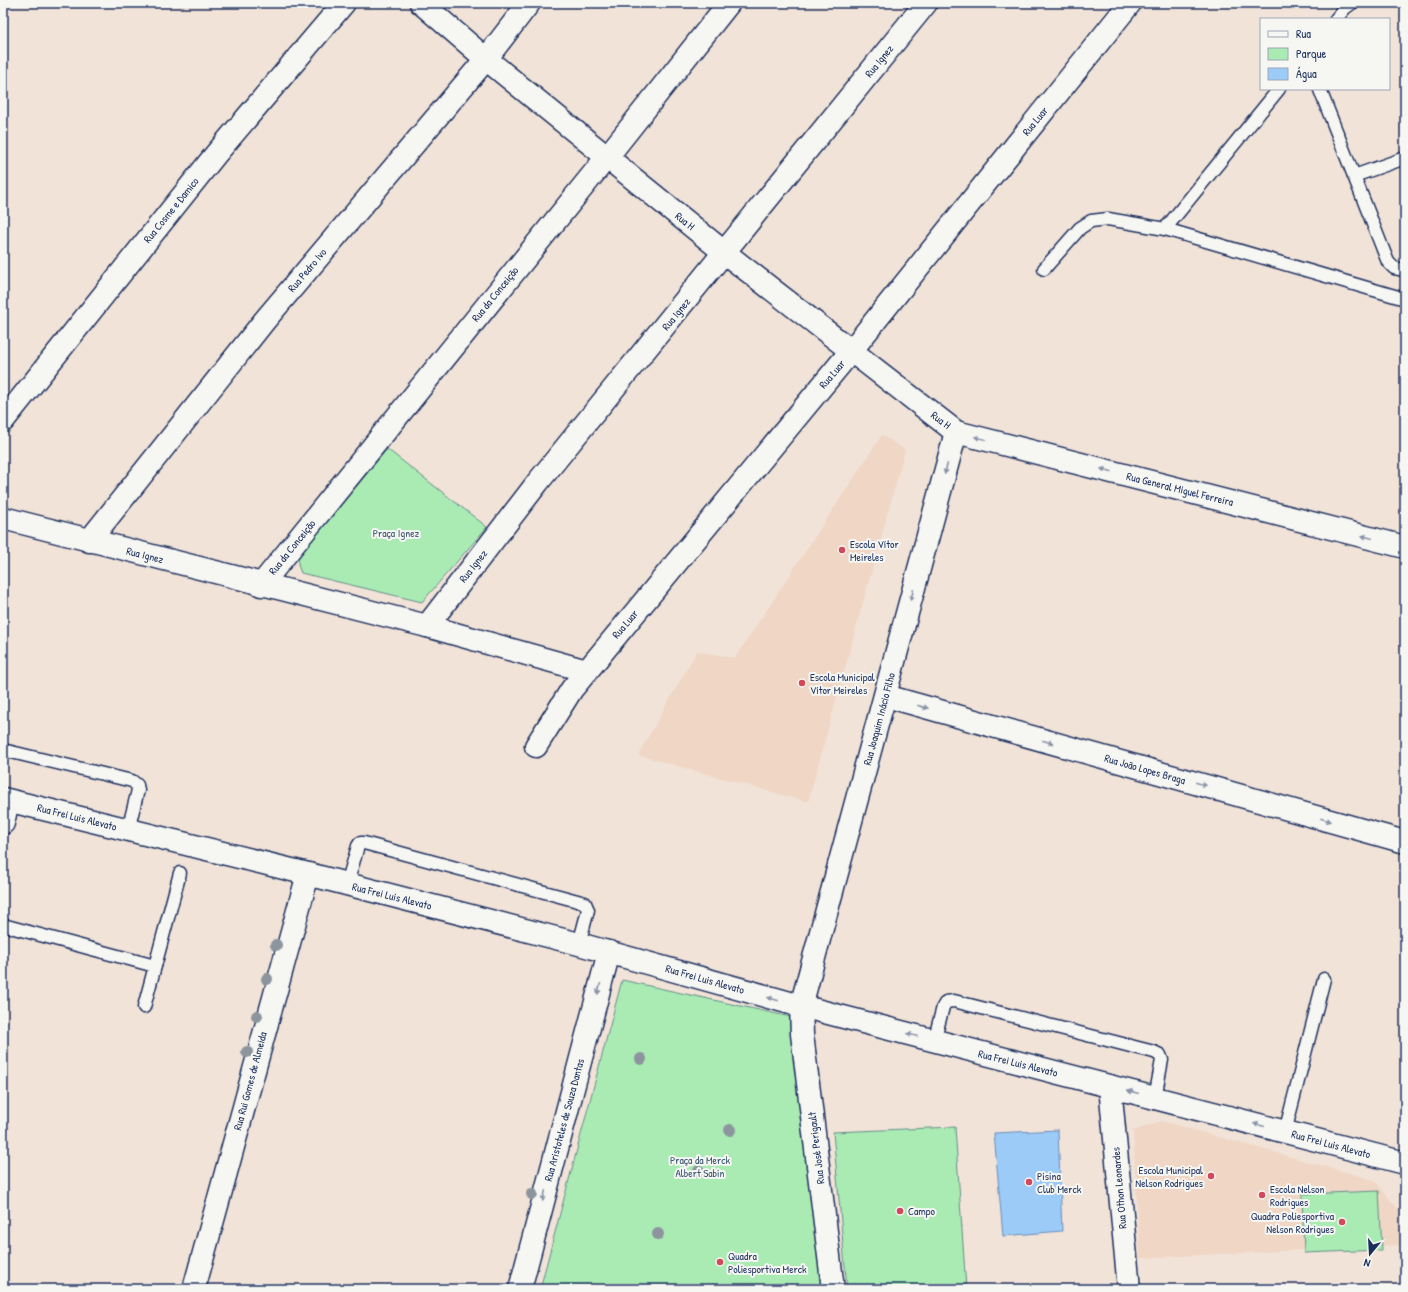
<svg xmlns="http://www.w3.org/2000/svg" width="1408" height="1292" viewBox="0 0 1408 1292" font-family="'Patrick Hand',sans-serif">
	<rect width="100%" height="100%" fill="#f2e3d8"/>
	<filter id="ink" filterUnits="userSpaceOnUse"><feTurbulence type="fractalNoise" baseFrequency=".025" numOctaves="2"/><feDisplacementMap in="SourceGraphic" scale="8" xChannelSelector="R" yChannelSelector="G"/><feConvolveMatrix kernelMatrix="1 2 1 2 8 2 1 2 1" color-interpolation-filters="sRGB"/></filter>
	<g filter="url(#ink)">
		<g fill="#efd6c5">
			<polygon points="882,435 905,450 808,802 638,755 697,651 735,658"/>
			<polygon points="1161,1121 1374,1180 1400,1211 1401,1245 1140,1258 1133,1131"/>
		</g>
		<g fill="#aaebb4" stroke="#628d89">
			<polygon points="387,449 487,527 422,602 301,573 298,565 299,556"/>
			<polygon points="622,980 809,1021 835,1289 540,1289"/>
			<polygon points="955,1127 966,1289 847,1289 833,1132"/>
			<polygon points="1379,1191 1382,1250 1304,1253 1302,1194"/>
		</g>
		<polygon fill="#9dcbf8" stroke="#698dba" points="1058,1130 1062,1231 1003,1236 994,1133"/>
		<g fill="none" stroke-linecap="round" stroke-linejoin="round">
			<defs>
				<g id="service">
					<polyline points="1336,19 1345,8 1352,3"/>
					<polyline points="1320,90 1388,262 1394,268 1405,270"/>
					<polyline points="1354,176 1405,158"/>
					<polyline points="1165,229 1279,89"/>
					<polyline points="1044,269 1080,228 1091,221 1108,219 1165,229 1405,299"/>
					<polyline points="3,750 132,781 137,785 138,790 128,830"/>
					<polyline points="347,884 358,846 360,843 364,843 585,903 588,910 579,944"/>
					<polyline points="3,925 155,966"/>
					<polyline points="144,1007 180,873"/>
					<polyline points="934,1041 943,1007 946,1002 954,1001 1154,1052 1160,1055 1162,1060 1155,1098"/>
					<polyline points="1285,1132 1324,979"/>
				</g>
				<g id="minor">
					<polyline points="421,3 486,59 725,253 956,432 1405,547"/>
					<polyline points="3,421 216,154 344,3"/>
					<polyline points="3,518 427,626 587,671"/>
					<polyline points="89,541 265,320 486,59 529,3"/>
					<polyline points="261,585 607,157 729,3"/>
					<polyline points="427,626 538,482 926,3"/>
					<polyline points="886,696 1405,842"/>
					<polyline points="536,746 572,689 587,671 851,351 1130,3"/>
					<polyline points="3,799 308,874 579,944 801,1006 1405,1163"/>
					<polyline points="3,823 8,801"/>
					<polyline points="1110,1086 1129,1289"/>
					<polyline points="194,1289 308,874"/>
					<polyline points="520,1289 609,952"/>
					<polyline points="833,1289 802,1034 801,1006 956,432"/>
				</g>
			</defs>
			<use href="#service" stroke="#1b2f5e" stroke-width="15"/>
			<use href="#minor" stroke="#1b2f5e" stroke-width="25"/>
			<use href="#service" stroke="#f6f6f2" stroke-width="12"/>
			<use href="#minor" stroke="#f6f6f2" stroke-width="22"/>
		</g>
		<g fill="#8c959e">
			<circle cx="276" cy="945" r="6"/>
			<circle cx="267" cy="979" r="6"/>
			<circle cx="257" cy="1016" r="6"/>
			<circle cx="247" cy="1052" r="6"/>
			<circle cx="641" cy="1059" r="6"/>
			<circle cx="730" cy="1130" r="6"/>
			<circle cx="699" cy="1171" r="6"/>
			<circle cx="532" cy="1194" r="6"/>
			<circle cx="658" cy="1234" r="6"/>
		</g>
		<defs><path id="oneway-solid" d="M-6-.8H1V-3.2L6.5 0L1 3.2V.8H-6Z"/></defs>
		<g fill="#8892a8">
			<use href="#oneway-solid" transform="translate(980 438) rotate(-166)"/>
			<use href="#oneway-solid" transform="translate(946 469) rotate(105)"/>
			<use href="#oneway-solid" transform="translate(1106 470) rotate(-166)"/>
			<use href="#oneway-solid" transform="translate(1367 537) rotate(-166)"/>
			<use href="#oneway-solid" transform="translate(912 595) rotate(105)"/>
			<use href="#oneway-solid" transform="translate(923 707) rotate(16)"/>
			<use href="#oneway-solid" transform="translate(1048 742) rotate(16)"/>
			<use href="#oneway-solid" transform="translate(1201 784) rotate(16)"/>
			<use href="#oneway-solid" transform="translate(1326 820) rotate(16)"/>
			<use href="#oneway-solid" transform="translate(599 989) rotate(105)"/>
			<use href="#oneway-solid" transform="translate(773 999) rotate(-164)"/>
			<use href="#oneway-solid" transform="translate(912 1035) rotate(-165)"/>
			<use href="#oneway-solid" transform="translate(1133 1092) rotate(-166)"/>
			<use href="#oneway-solid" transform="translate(1259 1125) rotate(-165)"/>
			<use href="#oneway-solid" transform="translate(544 1196) rotate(105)"/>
		</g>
	</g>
	<g fill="#d1495b" stroke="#f6f6f2" stroke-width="1.5">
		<circle cx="842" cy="550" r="4"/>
		<circle cx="802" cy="683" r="4"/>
		<circle cx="1211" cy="1176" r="4"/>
		<circle cx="1029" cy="1182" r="4"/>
		<circle cx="1262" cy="1195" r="4"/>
		<circle cx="900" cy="1211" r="4"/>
		<circle cx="1342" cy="1222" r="4"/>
		<circle cx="720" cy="1262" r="4"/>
	</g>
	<g text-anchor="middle" stroke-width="4" stroke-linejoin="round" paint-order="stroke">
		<g font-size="11" fill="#1b2f5e" stroke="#f6f6f2">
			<text transform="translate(879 61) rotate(-51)" y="4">Rua Ignez</text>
			<text transform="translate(1035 121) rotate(-51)" y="4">Rua Luar</text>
			<text transform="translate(171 210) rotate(-51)" y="4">Rua Cosme e Damico</text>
			<text transform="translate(685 221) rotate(39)" y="4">Rua H</text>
			<text transform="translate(307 270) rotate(-50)" y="4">Rua Pedro Ivo</text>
			<text transform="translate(495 294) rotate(-51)" y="4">Rua da Conceição</text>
			<text transform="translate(676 314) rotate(-51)" y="4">Rua Ignez</text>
			<text transform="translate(832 374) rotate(-50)" y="4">Rua Luar</text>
			<text transform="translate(941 420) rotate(37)" y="4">Rua H</text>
			<text transform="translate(1180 489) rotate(14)" y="4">Rua General Miguel Ferreira</text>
			<text transform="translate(292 547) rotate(-51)" y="4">Rua da Conceição</text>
			<text transform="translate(145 555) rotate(14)" y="4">Rua Ignez</text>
			<text transform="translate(473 566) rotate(-52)" y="4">Rua Ignez</text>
			<text transform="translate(625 624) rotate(-50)" y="4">Rua Luar</text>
			<text transform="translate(879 719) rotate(-75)" y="4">Rua Joaquim Inácio Filho</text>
			<text transform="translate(1145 769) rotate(16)" y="4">Rua João Lopes Braga</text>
			<text transform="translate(77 817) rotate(14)" y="4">Rua Frei Luis Alevato</text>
			<text transform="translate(392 896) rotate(14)" y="4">Rua Frei Luis Alevato</text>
			<text transform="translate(705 979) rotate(16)" y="4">Rua Frei Luis Alevato</text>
			<text transform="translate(1018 1063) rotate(14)" y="4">Rua Frei Luis Alevato</text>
			<text transform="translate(250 1081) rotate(-75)" y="4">Rua Rui Gomes de Almeida</text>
			<text transform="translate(564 1120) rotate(-75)" y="4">Rua Aristoteles de Souza Dantas</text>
			<text transform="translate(1331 1144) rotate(15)" y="4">Rua Frei Luis Alevato</text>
			<text transform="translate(816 1148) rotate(-97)" y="4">Rua José Perigault</text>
			<text transform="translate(1119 1188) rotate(-95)" y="4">Rua Othon Leonardes</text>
		</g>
		<g font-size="11" fill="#38556f" stroke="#f6f6f2">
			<text x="396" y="537">Praça Ignez</text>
			<text x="700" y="1164">Praça da Merck<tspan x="700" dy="13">Albert Sabin</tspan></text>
		</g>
		<g font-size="11" fill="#1b2f5e" stroke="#f6f6f2" text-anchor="start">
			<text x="850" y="548">Escola Vítor<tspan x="850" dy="13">Meireles</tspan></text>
			<text x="810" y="681">Escola Municipal<tspan x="810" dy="13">Vítor Meireles</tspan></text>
			<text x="1203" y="1174" text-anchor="end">Escola Municipal<tspan x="1203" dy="13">Nelson Rodrigues</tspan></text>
			<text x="1037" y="1180">Pisina<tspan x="1037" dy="13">Club Merck</tspan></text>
			<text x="1270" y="1193">Escola Nelson<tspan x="1270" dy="13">Rodrigues</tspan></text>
			<text x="908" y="1215">Campo</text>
			<text x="1334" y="1220" text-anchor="end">Quadra Poliesportiva<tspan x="1334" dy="13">Nelson Rodrigues</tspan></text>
			<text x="728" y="1260">Quadra<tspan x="728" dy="13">Poliesportiva Merck</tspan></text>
		</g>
	</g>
	<rect width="1408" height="1292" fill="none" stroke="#f6f6f2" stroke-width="16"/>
	<rect x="8" y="8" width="1392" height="1276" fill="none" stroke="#1b2f5e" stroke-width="1.5" filter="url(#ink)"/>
	<rect x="1260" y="18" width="130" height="72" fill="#f6f6f2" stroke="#9ea6b7"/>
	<rect x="1268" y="31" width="20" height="6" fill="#f6f6f2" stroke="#9ea6b7"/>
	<text x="1296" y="38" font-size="12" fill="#1b2f5e">Rua</text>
	<rect x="1268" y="48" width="20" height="12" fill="#aaebb4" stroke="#9ea6b7"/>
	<text x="1296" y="58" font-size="12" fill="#1b2f5e">Parque</text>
	<rect x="1268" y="68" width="20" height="12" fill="#9dcbf8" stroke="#9ea6b7"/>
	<text x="1296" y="78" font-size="12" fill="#1b2f5e">Água</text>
	<g transform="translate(1370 1254) rotate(198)" stroke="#f6f6f2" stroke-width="3" paint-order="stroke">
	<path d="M0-3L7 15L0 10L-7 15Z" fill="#1b2f5e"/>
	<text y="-6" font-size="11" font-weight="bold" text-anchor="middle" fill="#1b2f5e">N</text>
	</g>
</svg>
